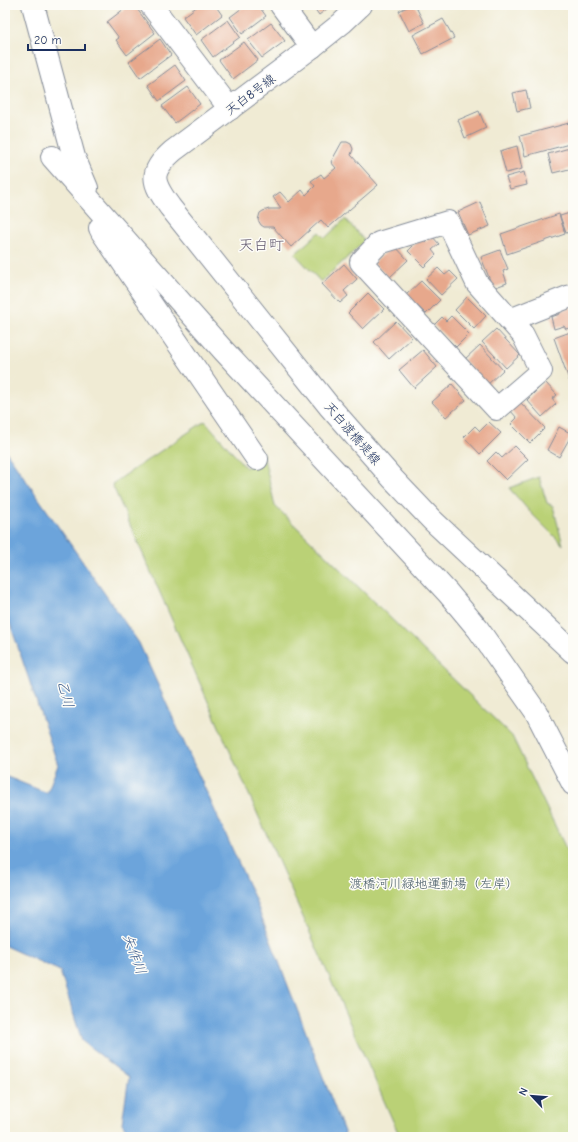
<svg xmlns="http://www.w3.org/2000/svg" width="578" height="1142" viewBox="0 0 578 1142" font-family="'Comic Neue','Klee One',sans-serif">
	<rect width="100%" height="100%" fill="#fdfcf7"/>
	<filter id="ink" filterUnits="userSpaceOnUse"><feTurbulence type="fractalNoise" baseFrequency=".025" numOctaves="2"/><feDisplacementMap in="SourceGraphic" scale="8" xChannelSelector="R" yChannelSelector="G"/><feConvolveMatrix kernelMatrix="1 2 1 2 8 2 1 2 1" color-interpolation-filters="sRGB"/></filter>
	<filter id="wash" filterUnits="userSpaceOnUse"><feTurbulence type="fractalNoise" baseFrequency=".012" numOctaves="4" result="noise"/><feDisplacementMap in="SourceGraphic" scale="16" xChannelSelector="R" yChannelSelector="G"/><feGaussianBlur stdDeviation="0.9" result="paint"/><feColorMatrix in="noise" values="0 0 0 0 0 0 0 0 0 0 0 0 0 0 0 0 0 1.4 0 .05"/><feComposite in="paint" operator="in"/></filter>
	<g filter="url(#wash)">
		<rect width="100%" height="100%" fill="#f0ebd4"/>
		<g fill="#bad176" stroke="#6a806a">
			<polygon points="345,219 365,241 321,282 295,254 319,232 325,238"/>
			<polygon points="205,421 246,468 263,453 275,506 512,736 573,863 573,1137 400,1137 112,484"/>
			<polygon points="539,477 547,503 553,506 563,545 530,512 509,488"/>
		</g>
		<polygon fill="#6ca4db" stroke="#446a9c" points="5,450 139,643 254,897 346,1137 131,1137 122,1123 129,1077 82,1041 60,971 5,946 5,776 47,793 58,765 5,609"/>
		<g id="blocks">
			<g fill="#e7a88c">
				<polygon points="129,5 134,5 155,33 127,55 116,40 119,38 107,22"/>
				<polygon points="199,5 215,5 222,15 196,35 183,17"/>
				<polygon points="246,5 258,5 266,16 242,34 230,17"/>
				<polygon points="312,5 332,5 319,15"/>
				<polygon points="411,5 415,5 424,23 409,31 399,11"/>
				<polygon points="443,19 454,38 423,54 413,35"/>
				<polygon points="228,20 240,37 213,57 201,40"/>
				<polygon points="271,23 285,41 262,58 248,40"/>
				<polygon points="160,39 171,55 140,78 129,62"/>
				<polygon points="244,42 258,60 233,79 219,60"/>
				<polygon points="175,65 186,81 159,101 148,85"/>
				<polygon points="188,87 200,104 175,123 162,106"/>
				<polygon points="526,90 530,108 517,111 513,93"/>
				<polygon points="479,111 486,128 465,138 458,120"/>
				<polygon points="573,122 573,143 525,156 520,136"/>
				<polygon points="342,142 347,142 351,144 353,149 351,155 378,185 328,228 321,220 291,247 273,227 264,227 261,225 258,220 260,213 263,211 269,209 280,209 281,208 273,197 280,192 289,202 302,190 306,195 315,186 311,181 321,174 324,178 336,168 331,162"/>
				<polygon points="517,146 522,169 506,173 500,151"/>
				<polygon points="573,147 573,168 553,173 548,154"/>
				<polygon points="524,172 527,185 510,189 506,177"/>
				<polygon points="480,202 490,226 468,235 458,212"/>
				<polygon points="573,212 573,231 566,233 560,216"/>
				<polygon points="559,214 565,234 507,254 501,234"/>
				<polygon points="432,236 439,244 432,250 436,255 424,267 408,251 422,237 426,242"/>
				<polygon points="394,245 408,260 389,278 374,263"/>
				<polygon points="500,250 508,269 503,271 507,283 493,288 481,257"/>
				<polygon points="344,264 357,279 344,291 348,296 340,303 322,284"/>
				<polygon points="438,268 445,275 450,271 458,279 441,295 426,279"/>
				<polygon points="421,281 440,300 426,314 406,295"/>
				<polygon points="368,293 384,309 363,329 348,313"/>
				<polygon points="467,297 486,316 474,329 455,310"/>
				<polygon points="573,307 573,327 566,329 564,326 554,329 551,317 560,314 559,311"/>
				<polygon points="451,316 469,334 456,347 434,325 442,317 446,321"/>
				<polygon points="396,321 412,338 389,359 374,342"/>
				<polygon points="496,329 520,355 506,368 482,342"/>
				<polygon points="573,331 573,391 554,338"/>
				<polygon points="480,345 503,370 487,385 464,360"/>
				<polygon points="423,350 437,367 414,388 399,370"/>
				<polygon points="545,382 557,395 552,399 556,404 542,417 527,400"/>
				<polygon points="452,384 466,400 446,417 432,402"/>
				<polygon points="519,401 545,428 530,443 511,424 517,418 510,410"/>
				<polygon points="489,422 501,433 480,454 464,437 475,426 480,431"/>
				<polygon points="559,427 572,434 559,457 547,450"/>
				<polygon points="515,446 528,459 506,480 487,461 496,452 502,458"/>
			</g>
		</g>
	</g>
	<g filter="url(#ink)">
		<use href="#blocks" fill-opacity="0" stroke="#868d99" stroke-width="1"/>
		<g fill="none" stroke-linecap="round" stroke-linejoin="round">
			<defs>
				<g id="minor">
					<polyline points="33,5 74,157 87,188"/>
					<polyline points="151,5 230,109"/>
					<polyline points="281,5 312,47"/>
					<path d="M361 5 342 23 312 47 173 151C148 173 152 182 170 207L329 406 393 479 432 520 573 652"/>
					<polyline points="52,157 223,350 448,593 478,629 536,712 573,784"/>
					<polygon points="448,222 477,283 523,335 541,371 497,409 361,262 379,243"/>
					<polyline points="100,228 102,232 257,459"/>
					<polyline points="510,320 573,295"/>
				</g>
			</defs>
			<use href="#minor" stroke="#868d99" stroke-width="24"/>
			<use href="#minor" stroke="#fff" stroke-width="22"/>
		</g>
	</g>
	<g text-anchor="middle" stroke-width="3" stroke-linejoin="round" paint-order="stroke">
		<g font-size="13" fill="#1b2f5e" stroke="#fdfcf7">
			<text transform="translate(250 94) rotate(-37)" y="5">天白8号線</text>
			<text transform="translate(353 433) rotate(49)" y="5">天白渡橋堤線</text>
		</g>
		<g font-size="13" fill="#435864" stroke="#fdfcf7">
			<text x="434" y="888">渡橋河川緑地運動場（左岸）</text>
		</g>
		<g font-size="14" font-style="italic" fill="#37588a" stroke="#fdfcf7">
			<text transform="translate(66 694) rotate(76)" y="5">乙川</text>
			<text transform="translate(135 954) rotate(70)" y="5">矢作川</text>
		</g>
		<g font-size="15" fill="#62596e" stroke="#fdfcf7">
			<text x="261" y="250">天白町</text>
		</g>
	</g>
	<rect width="578" height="1142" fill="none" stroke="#fdfcf7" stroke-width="20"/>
	<g transform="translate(532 1096) rotate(296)" stroke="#fdfcf7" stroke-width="3" paint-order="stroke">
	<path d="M0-3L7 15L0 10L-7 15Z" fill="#1b2f5e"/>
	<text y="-6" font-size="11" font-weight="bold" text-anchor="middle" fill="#1b2f5e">N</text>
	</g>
	<path d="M28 44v6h57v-6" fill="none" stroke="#1b2f5e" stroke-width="2"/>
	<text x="34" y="44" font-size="12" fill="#1b2f5e" stroke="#fdfcf7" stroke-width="3" paint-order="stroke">20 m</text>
</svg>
